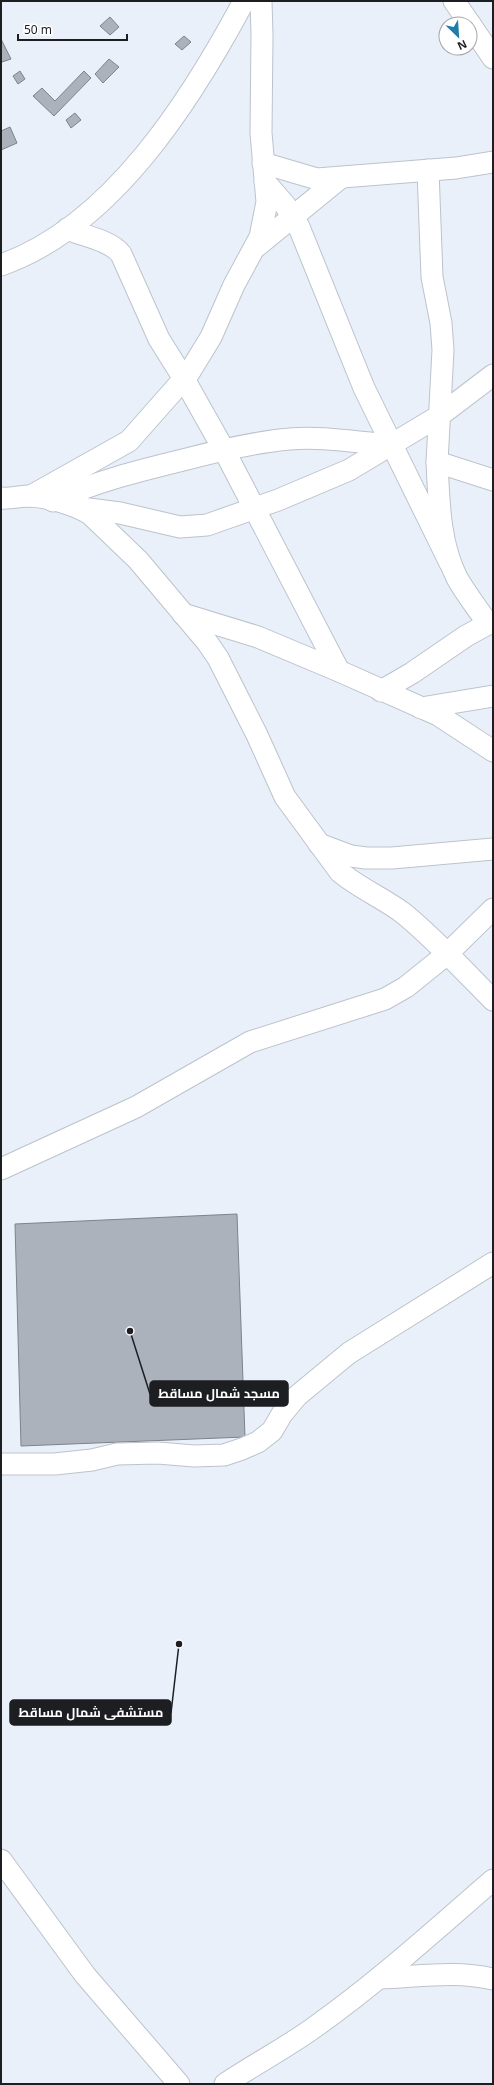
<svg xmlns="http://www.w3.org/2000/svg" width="494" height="2085" viewBox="0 0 494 2085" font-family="'Noto Sans',Cairo,sans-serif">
	<rect width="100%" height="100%" fill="#e9f0fa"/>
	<g fill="#abb2bc" stroke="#7c838c">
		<polygon points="110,17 119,27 110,35 100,26"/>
		<polygon points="184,36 191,42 182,50 175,44"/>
		<polygon points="1,39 11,59 2,62 1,60"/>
		<polygon points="109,59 119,67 103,83 95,74"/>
		<polygon points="20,71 25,79 18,84 13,76"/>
		<polygon points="84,71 91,78 54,116 33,96 42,88 55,101"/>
		<polygon points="75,113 81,120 71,128 66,120"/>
		<polygon points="10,127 17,143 1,150 1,131"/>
		<polygon points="237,1214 245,1437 21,1446 15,1224"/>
	</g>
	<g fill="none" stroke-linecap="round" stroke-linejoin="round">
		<defs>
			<g id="minor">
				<polyline points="454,1 470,24"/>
				<polyline points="470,24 493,58"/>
				<polyline points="263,163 317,179 456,168 493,162"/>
				<polyline points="428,170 432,277 441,323 443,350 437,462 493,480"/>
				<polyline points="265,182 285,205 299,227 364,388 450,563"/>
				<path d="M67 229C83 236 110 240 121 254L159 339 184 379 224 450 339 671"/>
				<polyline points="257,246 339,179"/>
				<path d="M1 265C112 226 191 100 244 1"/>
				<polyline points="31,496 129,441 189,373 211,337 234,285 260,237 267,202 261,133 262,35 261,1"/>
				<path d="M1 498C10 499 20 496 30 496 48 497 74 504 90 514L138 560 207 642 218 658 257 735 285 797 340 872C359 888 383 898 403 913 435 939 464 971 493 1000"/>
				<path d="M53 501C94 482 138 471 183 460 217 451 254 442 290 439 323 436 359 443 393 445"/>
				<polyline points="81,508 120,513 180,527 207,525 278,500 349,470 439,416 493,375"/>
				<polyline points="183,614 258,637 339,671 438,715 493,751"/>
				<path d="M381 691 412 673 466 636 488 624C478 609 466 594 457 578 439 542 439 501 437 462"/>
				<polyline points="421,708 493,696"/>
				<polyline points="319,844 351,856 366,858 392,858 493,849"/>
				<polyline points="1,1169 136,1107 250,1042 385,999 406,987 447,954 493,909"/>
				<polyline points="1,1464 55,1464 92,1460 117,1454 158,1453 194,1456 224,1455 242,1449 258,1442 272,1431 282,1414 297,1396 349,1353 493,1263"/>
				<polyline points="1,1860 85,1975 179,2084"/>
				<path d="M379 1978C417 1977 455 1970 493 1979"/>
				<path d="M225 2084C253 2065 284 2049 312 2029 376 1984 434 1931 493 1880"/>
			</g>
		</defs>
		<use href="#minor" stroke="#bcc3cc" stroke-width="23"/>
		<use href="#minor" stroke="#fff" stroke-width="21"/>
	</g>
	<path fill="none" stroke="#1c1e22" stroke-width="1.5" d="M130 1331L150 1394M179 1644L171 1713"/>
	<g fill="#1c1e22" stroke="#fff" stroke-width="1.5">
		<circle cx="130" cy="1331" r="4"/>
		<circle cx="179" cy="1644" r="4"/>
	</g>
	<g fill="#1c1e22" stroke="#1c1e22" stroke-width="1.5">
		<rect x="150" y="1381" width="138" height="25" rx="4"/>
		<rect x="10" y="1700" width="161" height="25" rx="4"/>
	</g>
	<g font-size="13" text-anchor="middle" font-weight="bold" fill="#fff">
		<text x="219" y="1398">مسجد شمال مساقط</text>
		<text x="91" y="1717">مستشفى شمال مساقط</text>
	</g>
	<rect width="494" height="2085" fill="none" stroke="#1c1e22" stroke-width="4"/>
	<g transform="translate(458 36) rotate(155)"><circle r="19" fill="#ffffff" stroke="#a4a5a7"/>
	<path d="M0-3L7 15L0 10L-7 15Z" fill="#207daa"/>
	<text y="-6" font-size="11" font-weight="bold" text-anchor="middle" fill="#1c1e22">N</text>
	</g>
	<path d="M18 34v6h109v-6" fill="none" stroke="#1c1e22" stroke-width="2"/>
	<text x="24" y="34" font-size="12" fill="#1c1e22" stroke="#ffffff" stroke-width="3" paint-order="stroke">50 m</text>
</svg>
